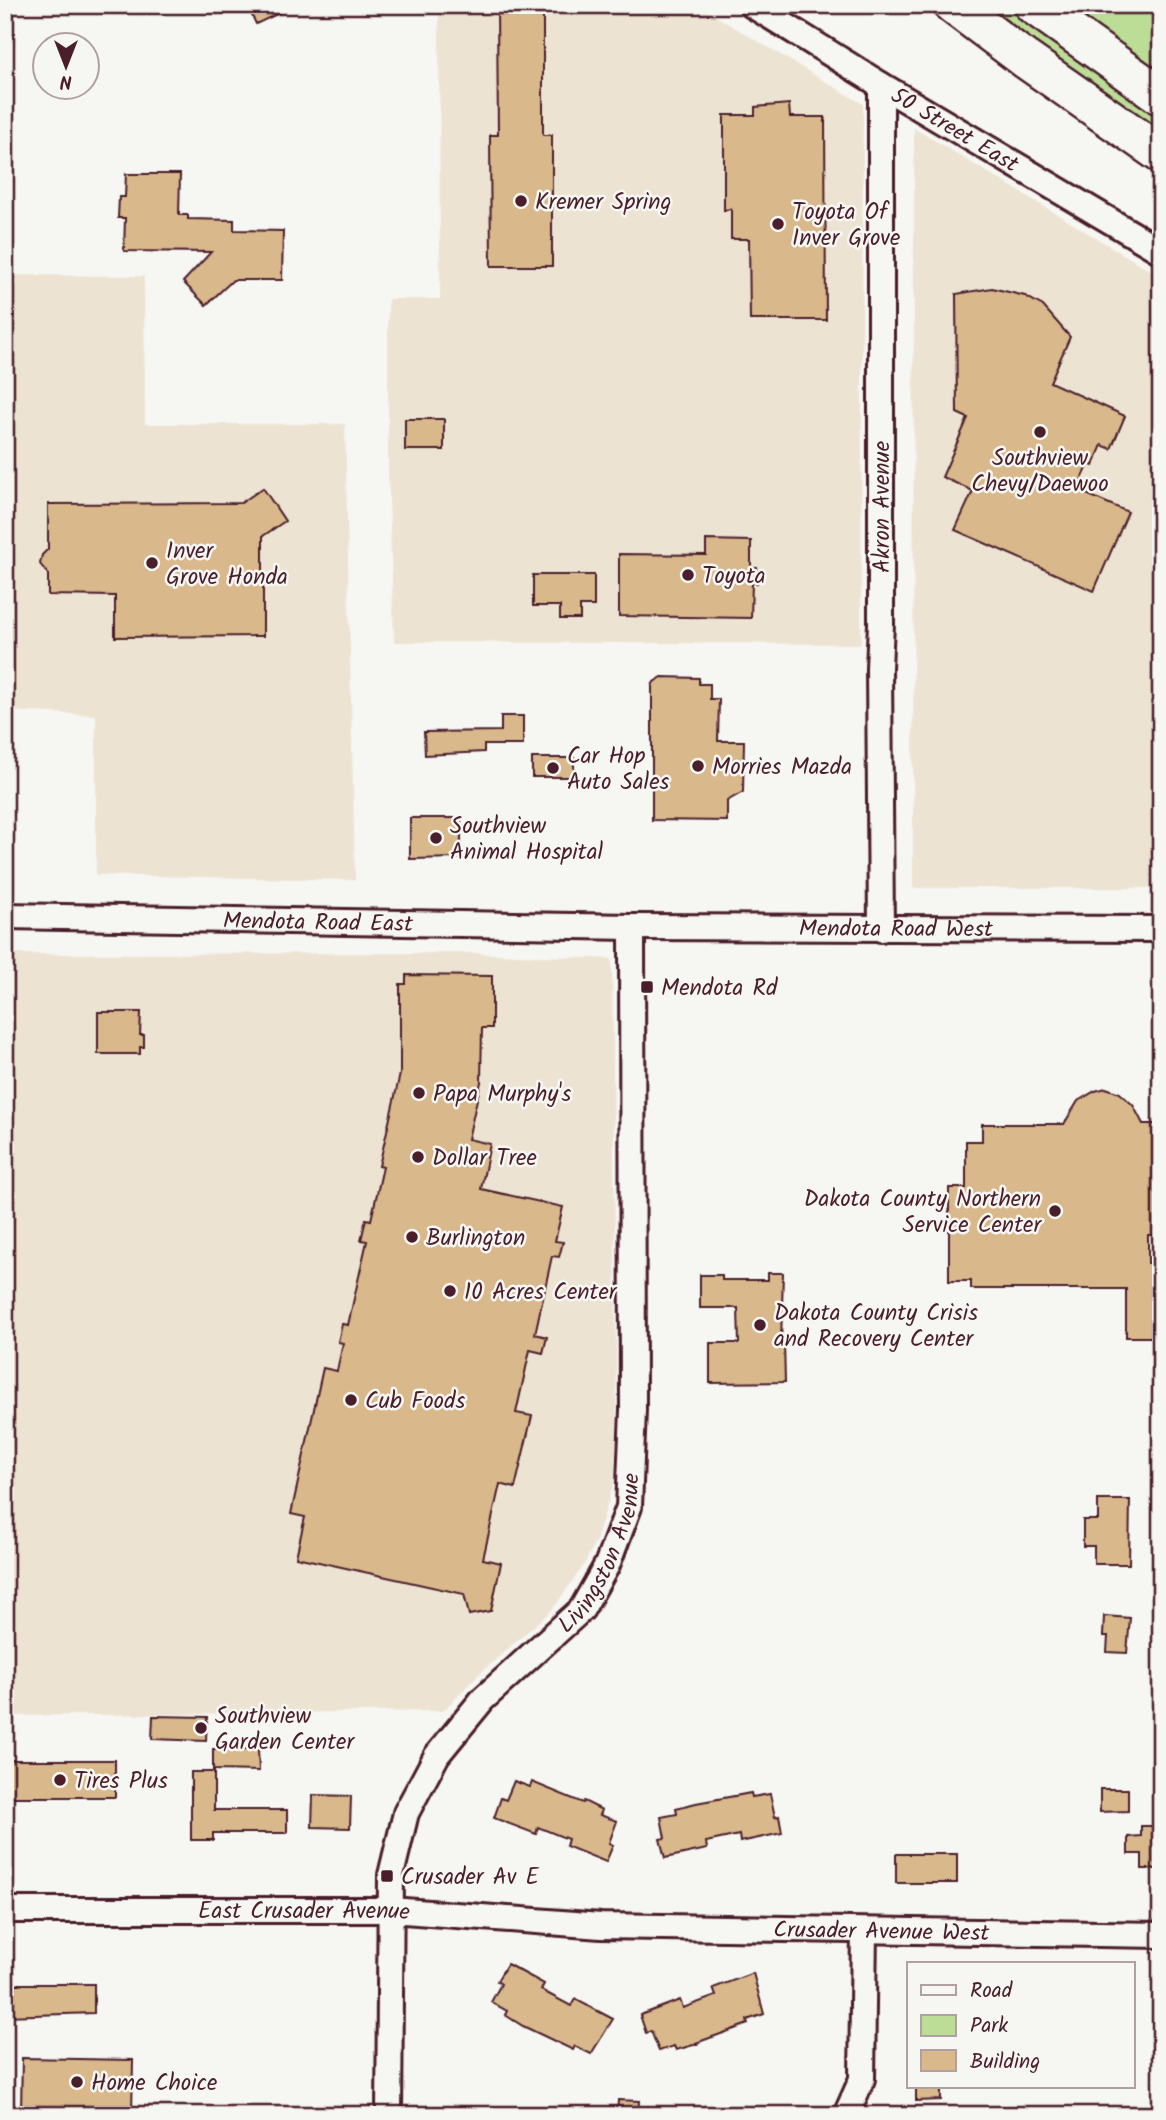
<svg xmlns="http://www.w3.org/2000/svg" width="1166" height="2120" viewBox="0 0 1166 2120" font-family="Kalam,sans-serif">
	<rect width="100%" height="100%" fill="#f6f6f2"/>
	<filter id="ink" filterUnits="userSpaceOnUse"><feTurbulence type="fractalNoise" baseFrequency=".0143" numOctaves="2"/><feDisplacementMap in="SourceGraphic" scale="14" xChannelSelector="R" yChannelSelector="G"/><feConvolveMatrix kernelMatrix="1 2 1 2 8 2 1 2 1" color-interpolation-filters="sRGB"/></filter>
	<g filter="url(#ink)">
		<g fill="#ede3d3">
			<polygon points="439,5 697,5 863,104 861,644 394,642 388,469 388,299 440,299"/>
			<polygon points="914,128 1161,277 1161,888 913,888"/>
			<polygon points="5,275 144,276 145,424 345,424 355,880 96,875 96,715 5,711"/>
			<polygon points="473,953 612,959 617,1440 614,1482 597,1538 584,1565 552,1610 478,1675 443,1711 5,1716 5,954"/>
		</g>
		<g fill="#bcdd96" stroke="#837e60" stroke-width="2">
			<polygon points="975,5 1010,5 1161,112 1161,138"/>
			<polygon points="1064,5 1161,5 1161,74"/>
		</g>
		<g fill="#d9b88c" stroke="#4a1f2b" stroke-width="2">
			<polygon points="247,5 296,5 256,24"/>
			<polygon points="497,5 543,5 543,135 552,135 552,266 491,266 490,135 498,135"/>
			<polygon points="789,104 790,117 825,117 826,320 750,320 749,239 731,239 731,209 724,210 724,115 755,115 755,107"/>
			<polygon points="126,174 180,174 179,215 188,215 188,219 234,220 234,230 283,231 282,280 233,280 206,305 183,282 211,252 124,251 125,218 118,218 119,197 125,197"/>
			<polygon points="992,288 1025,296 1043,306 1070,337 1050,382 1125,416 1111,449 1102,445 1093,466 1089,464 1077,490 1128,512 1094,591 955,530 973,491 942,477 968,418 957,413 956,294"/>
			<rect x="405" y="419" width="39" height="31"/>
			<polygon points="263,488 285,521 263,536 263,636 115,637 115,596 48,595 48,574 40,564 42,555 48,549 48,504 241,503"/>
			<polygon points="706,540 751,541 751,568 757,568 757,583 752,582 751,618 619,616 619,554 706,555"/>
			<polygon points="533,575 594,575 594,606 580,606 580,619 560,619 560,606 533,606"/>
			<polygon points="662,677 699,678 699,684 710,684 710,699 719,699 718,741 744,741 743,792 727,801 727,821 652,820 652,686 654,682"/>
			<polygon points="501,716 523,716 523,745 484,745 484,752 425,755 424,732 501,731"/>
			<rect x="532" y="758" width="42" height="19"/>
			<polygon points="410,818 461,818 461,858 410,859"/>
			<polygon points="406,975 492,976 492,1028 482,1028 481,1082 468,1139 490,1144 481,1189 563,1207 555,1241 563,1242 559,1257 552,1256 535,1334 547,1337 543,1353 530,1350 516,1413 532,1416 515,1488 500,1484 483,1559 501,1563 491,1611 469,1615 464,1594 296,1557 305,1517 291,1514 323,1368 337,1371 343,1343 338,1342 342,1324 348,1325 367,1241 361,1240 366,1219 371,1220 383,1167 379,1166 400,1074 400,984 406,984"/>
			<polygon points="98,1012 141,1012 140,1035 144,1035 144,1047 140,1047 140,1054 98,1054"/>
			<polygon points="1106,1088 1120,1093 1133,1105 1143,1124 1161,1124 1161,1235 1148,1235 1148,1263 1159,1263 1161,1330 1158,1330 1158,1337 1126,1337 1126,1289 971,1289 971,1281 949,1281 949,1188 966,1188 966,1141 982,1141 982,1124 1064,1124 1078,1101 1095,1091"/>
			<polygon points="768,1273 783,1273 781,1343 784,1342 785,1382 710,1383 710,1343 739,1343 738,1308 700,1308 700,1275 722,1275 722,1280 768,1280"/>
			<polygon points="1098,1500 1130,1500 1129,1564 1094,1564 1094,1546 1083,1546 1083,1520 1098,1520"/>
			<polygon points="1104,1616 1130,1618 1127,1653 1107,1652 1108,1636 1103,1636"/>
			<polygon points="153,1716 207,1717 206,1741 152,1739"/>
			<polygon points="213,1749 258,1749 259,1771 213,1770"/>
			<rect x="5" y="1760" width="110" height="37"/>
			<polygon points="191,1772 214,1772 214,1810 287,1810 287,1833 213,1833 213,1840 191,1840"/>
			<polygon points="514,1781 530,1787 532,1782 583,1803 584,1801 602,1810 600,1815 617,1821 609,1843 613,1845 606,1862 566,1846 568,1839 538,1827 536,1834 494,1818 501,1798 506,1800"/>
			<polygon points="1100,1789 1128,1789 1128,1811 1100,1812"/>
			<polygon points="751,1793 752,1797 770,1794 775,1817 779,1816 782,1833 740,1842 739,1835 706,1842 707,1849 665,1858 660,1839 665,1838 661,1817 677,1814 676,1808 696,1803"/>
			<polygon points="313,1795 351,1796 350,1828 312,1827"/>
			<polygon points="1141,1826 1161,1826 1161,1869 1142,1869 1142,1854 1128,1854 1128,1837 1141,1836"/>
			<rect x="896" y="1854" width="61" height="29"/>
			<polygon points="507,1964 544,1984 541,1990 571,2006 575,1999 613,2019 591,2054 575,2046 573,2050 523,2026 505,2015 507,2011 491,2002 501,1984 497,1981"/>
			<polygon points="753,1973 764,2014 747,2020 748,2024 696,2043 697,2044 676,2050 674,2046 659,2051 651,2031 646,2033 640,2015 680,2000 683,2008 716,1996 713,1988"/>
			<polygon points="5,1984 94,1984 94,2013 5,2016"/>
			<polygon points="22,2058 133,2060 132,2115 31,2115 28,2111 21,2111"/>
			<polygon points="916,2087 941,2087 941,2100 916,2101"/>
			<polygon points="618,2100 639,2101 638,2115 617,2115"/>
		</g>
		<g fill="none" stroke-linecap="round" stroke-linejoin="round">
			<defs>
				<g id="minor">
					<path id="s1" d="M752 5 881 85 1161 251"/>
					<polyline points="881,85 881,624 879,668 881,929"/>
					<path id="s2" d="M5 916 632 927 1161 929"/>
					<path id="s3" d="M5 1910H391L601 1926 1161 1935"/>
					<path id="s4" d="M389 2115 391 1875 406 1813 437 1755 483 1699 582 1609 607 1565 629 1507 633 1410 632 927"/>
					<polyline points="846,2115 862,2079 864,1931"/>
				</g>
				<g id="highway">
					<polyline points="953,5 1025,59 1161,154"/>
					<polyline points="1033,5 1161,96"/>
				</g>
			</defs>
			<use href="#minor" stroke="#4a1f2b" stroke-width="30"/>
			<use href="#highway" stroke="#4a1f2b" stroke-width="42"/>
			<use href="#minor" stroke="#f6f6f2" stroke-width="24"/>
			<use href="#highway" stroke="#f6f6f2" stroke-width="37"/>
		</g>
	</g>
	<g fill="#4a1f2b" stroke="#f6f6f2" stroke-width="2.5">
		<circle cx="521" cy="201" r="7"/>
		<circle cx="778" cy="224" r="7"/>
		<circle cx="1040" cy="432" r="7"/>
		<circle cx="152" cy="563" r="7"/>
		<circle cx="688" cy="575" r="7"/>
		<circle cx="698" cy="766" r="7"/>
		<circle cx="553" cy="768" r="7"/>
		<circle cx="436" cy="838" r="7"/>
		<rect x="640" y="980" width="14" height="14" rx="3.5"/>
		<circle cx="419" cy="1093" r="7"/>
		<circle cx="418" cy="1157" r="7"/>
		<circle cx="1055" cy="1211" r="7"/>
		<circle cx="412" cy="1237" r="7"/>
		<circle cx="450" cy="1291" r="7"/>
		<circle cx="760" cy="1325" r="7"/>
		<circle cx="351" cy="1400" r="7"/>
		<circle cx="201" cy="1728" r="7"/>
		<circle cx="60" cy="1780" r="7"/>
		<rect x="380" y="1869" width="14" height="14" rx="3.5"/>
		<circle cx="77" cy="2082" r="7"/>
	</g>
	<g text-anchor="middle" stroke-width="5" stroke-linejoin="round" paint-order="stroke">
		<g font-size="23" fill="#4a1f2b" stroke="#f6f6f2">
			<text dy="8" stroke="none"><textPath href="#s1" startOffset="238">50 Street East</textPath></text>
			<text transform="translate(881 507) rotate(-90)" y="8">Akron Avenue</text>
			<text dy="8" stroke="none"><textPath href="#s2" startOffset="313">Mendota Road East</textPath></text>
			<text dy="8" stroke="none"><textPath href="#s2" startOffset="891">Mendota Road West</textPath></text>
			<text dy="8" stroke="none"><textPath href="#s4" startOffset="635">Livingston Avenue</textPath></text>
			<text dy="8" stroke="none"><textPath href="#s3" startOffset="299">East Crusader Avenue</textPath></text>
			<text dy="8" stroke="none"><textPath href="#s3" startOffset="877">Crusader Avenue West</textPath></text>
		</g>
		<g font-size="23" fill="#4a1f2b" stroke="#f6f6f2" text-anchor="start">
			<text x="535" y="209">Kremer Spring</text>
			<text x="792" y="219">Toyota Of<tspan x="792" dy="26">Inver Grove</tspan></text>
			<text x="1040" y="465" text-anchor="middle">Southview<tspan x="1040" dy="26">Chevy/Daewoo</tspan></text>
			<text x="166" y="558">Inver<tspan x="166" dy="26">Grove Honda</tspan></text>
			<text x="702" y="583">Toyota</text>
			<text x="567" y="763">Car Hop<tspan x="567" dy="26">Auto Sales</tspan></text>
			<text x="712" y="774">Morries Mazda</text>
			<text x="450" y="833">Southview<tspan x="450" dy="26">Animal Hospital</tspan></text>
			<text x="661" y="995">Mendota Rd</text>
			<text x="433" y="1101">Papa Murphy's</text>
			<text x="432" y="1165">Dollar Tree</text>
			<text x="1041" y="1206" text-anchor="end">Dakota County Northern<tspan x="1041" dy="26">Service Center</tspan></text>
			<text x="426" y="1245">Burlington</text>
			<text x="464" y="1299">10 Acres Center</text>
			<text x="774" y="1320">Dakota County Crisis<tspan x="774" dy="26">and Recovery Center</tspan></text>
			<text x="365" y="1408">Cub Foods</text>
			<text x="215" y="1723">Southview<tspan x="215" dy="26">Garden Center</tspan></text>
			<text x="74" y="1788">Tires Plus</text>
			<text x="401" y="1884">Crusader Av E</text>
			<text x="91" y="2090">Home Choice</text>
		</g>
	</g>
	<rect width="1166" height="2120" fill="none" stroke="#f6f6f2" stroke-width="28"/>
	<rect x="14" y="14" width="1138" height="2092" fill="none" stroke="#4a1f2b" stroke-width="2.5" filter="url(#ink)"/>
	<rect x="907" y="1962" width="228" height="126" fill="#f6f6f2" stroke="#b1a0a2" stroke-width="2"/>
	<rect x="921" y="1985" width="35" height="10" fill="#f6f6f2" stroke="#b1a0a2" stroke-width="2"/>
	<text x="970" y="1997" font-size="21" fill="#4a1f2b">Road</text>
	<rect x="921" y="2015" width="35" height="21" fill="#bcdd96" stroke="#b1a0a2" stroke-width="2"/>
	<text x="970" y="2032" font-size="21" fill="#4a1f2b">Park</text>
	<rect x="921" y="2050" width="35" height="21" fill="#d9b88c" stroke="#b1a0a2" stroke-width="2"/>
	<text x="970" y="2068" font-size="21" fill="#4a1f2b">Building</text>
	<g transform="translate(66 66) rotate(180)"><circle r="33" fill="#f6f6f2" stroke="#b1a0a2" stroke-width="2"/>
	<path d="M0-5L12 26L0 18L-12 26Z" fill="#4a1f2b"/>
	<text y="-10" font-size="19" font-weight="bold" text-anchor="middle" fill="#4a1f2b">N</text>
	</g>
</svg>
